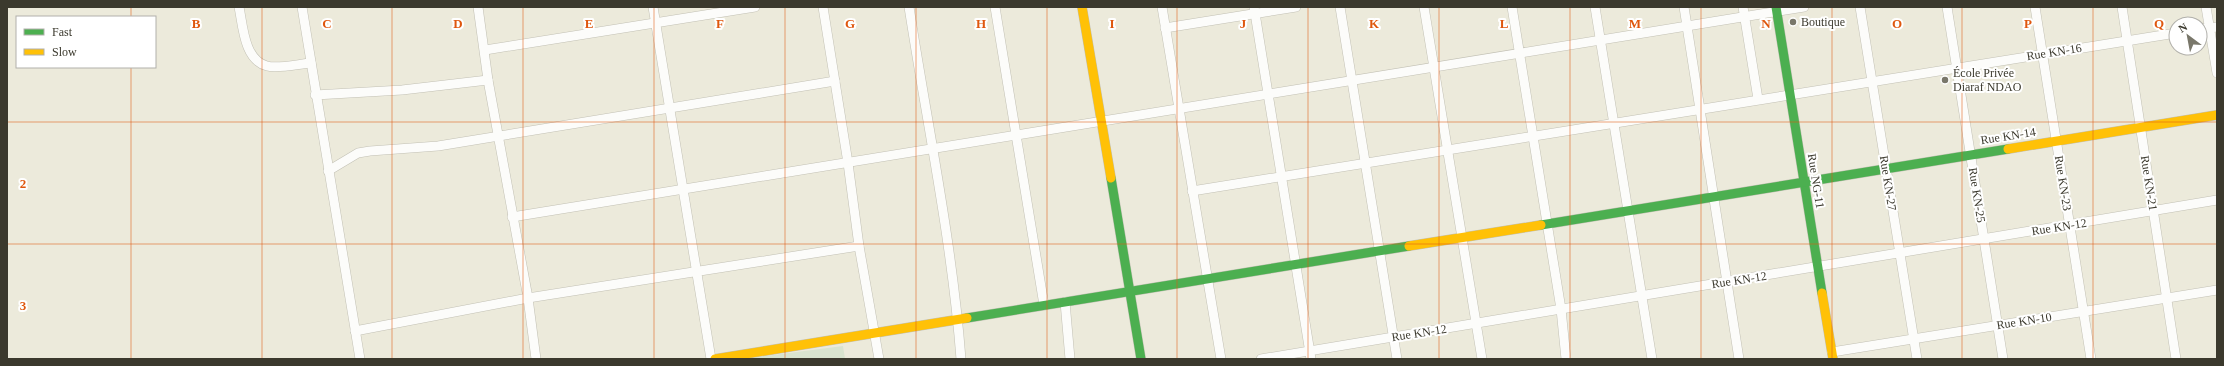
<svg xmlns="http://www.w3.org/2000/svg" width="2224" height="366" viewBox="0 0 2224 366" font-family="'Times New Roman',serif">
	<rect width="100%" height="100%" fill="#eceadb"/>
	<polygon fill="#d9e4cf" points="843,346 845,359 742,359"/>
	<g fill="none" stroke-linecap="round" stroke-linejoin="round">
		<defs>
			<g id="street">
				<path d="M239 7C243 26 244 60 267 66 277 69 299 64 311 63"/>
				<polyline points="302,7 360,359"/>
				<polyline points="478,7 488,80 528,298 536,359"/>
				<polyline points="653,7 711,359"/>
				<polyline points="823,7 848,163 859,246 879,359"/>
				<path d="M909 7C927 123 952 241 961 359"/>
				<polyline points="995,7 1044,305"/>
				<polyline points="1162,7 1221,359"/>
				<polyline points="1254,7 1311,359"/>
				<polyline points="1340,7 1397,359"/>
				<polyline points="1424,7 1482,359"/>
				<polyline points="1512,7 1561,309 1566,359"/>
				<polyline points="1595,7 1652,359"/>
				<polyline points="1684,7 1739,359"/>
				<polyline points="1743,7 1758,99"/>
				<polyline points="1860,7 1917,359"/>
				<polyline points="1947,7 2003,359"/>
				<polyline points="2035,7 2091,359"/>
				<polyline points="2122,7 2176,359"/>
				<polyline points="2206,7 2217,73"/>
				<polyline points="1165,28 1296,7"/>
				<polyline points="2200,29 2217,27"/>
				<polyline points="485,50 755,7"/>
				<polyline points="315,95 402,90 488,80"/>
				<polyline points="328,171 358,153 370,151 438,146 835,81"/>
				<polyline points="1192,191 2176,33"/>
				<polyline points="512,217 1804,7"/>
				<polyline points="1065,302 1070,359"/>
				<polyline points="355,331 528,298 859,246"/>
				<polyline points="1832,352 2217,290"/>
				<polyline points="1261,359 2217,200"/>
			</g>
			<g id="fast">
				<polyline points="1776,7 1822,293"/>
				<polyline points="1111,178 1141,359"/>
				<polyline points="1541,225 2008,149"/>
				<polyline points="967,318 1409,246"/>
			</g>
			<g id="slow">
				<polyline points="1082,7 1111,178"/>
				<polyline points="2008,149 2217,115"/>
				<polyline points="1409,246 1541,225"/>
				<polyline points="1822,293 1833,359"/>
				<polyline points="715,359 967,318"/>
			</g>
		</defs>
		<use href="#street" stroke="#c2c0b4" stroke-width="10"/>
		<use href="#fast" stroke="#c2c0b4" stroke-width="10"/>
		<use href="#slow" stroke="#c2c0b4" stroke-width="10"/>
		<use href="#street" stroke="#fcfcfa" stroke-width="9"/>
		<use href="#fast" stroke="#4caf50" stroke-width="9"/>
		<use href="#slow" stroke="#ffc107" stroke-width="9"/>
	</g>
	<path fill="none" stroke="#df570e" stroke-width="1" stroke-opacity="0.55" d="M131 7V17M262 7V359M392 7V359M523 7V359M654 7V359M785 7V359M916 7V359M1047 7V359M1177 7V359M1308 7V359M1439 7V359M1570 7V359M1701 7V359M1832 7V359M1962 7V359M2093 7V359M131 67V359M7 122H2217M7 244H2217"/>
	<g fill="#79776a" stroke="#fff" stroke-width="1.5">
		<circle cx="1793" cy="22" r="4"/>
		<circle cx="1945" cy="80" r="4"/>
	</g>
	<g text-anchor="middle" stroke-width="4" stroke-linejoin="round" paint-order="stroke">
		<g font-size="12" fill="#3b392d" stroke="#fff" text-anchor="start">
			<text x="1801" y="26">Boutique</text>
			<text x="1953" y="77">École Privée<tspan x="1953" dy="14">Diaraf NDAO</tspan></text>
		</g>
		<g font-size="12" fill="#3b392d" stroke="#fff">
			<text transform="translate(2054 52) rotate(-9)" y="4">Rue KN-16</text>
			<text transform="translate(2008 136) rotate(-9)" y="4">Rue KN-14</text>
			<text transform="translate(1816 181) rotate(81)" y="4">Rue NG-11</text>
			<text transform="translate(1888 183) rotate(81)" y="4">Rue KN-27</text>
			<text transform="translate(2063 183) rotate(81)" y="4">Rue KN-23</text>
			<text transform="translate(2149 183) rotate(81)" y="4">Rue KN-21</text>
			<text transform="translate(1977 195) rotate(81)" y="4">Rue KN-25</text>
			<text transform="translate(2059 227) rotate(-9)" y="4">Rue KN-12</text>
			<text transform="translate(1739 280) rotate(-9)" y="4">Rue KN-12</text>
			<text transform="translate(2024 321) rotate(-9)" y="4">Rue KN-10</text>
			<text transform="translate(1419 333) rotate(-9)" y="4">Rue KN-12</text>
		</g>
	</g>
	<g font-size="13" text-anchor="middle" font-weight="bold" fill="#df570e" stroke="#fff" stroke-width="4" stroke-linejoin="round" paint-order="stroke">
		<text x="196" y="28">B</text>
		<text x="327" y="28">C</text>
		<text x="458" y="28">D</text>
		<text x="589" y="28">E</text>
		<text x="720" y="28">F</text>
		<text x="850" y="28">G</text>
		<text x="981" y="28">H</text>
		<text x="1112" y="28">I</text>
		<text x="1243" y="28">J</text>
		<text x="1374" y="28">K</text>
		<text x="1504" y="28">L</text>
		<text x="1635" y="28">M</text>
		<text x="1766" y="28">N</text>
		<text x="1897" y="28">O</text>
		<text x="2028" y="28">P</text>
		<text x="2159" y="28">Q</text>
		<text x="23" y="188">2</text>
		<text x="23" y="310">3</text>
	</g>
	<rect width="2224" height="366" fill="none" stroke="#3b392d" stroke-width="16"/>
	<rect x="16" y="16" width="140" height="52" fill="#ffffff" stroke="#b1b0ab"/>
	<rect x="24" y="29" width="20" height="6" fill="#4caf50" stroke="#b1b0ab"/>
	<text x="52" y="36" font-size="12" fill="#3b392d">Fast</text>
	<rect x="24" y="49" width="20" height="6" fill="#ffc107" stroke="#b1b0ab"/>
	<text x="52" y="56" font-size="12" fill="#3b392d">Slow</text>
	<g transform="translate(2188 36) rotate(328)"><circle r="19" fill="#ffffff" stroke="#b1b0ab"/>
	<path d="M0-3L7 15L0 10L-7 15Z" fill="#79776a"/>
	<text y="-6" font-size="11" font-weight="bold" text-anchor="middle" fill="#3b392d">N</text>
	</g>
</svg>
